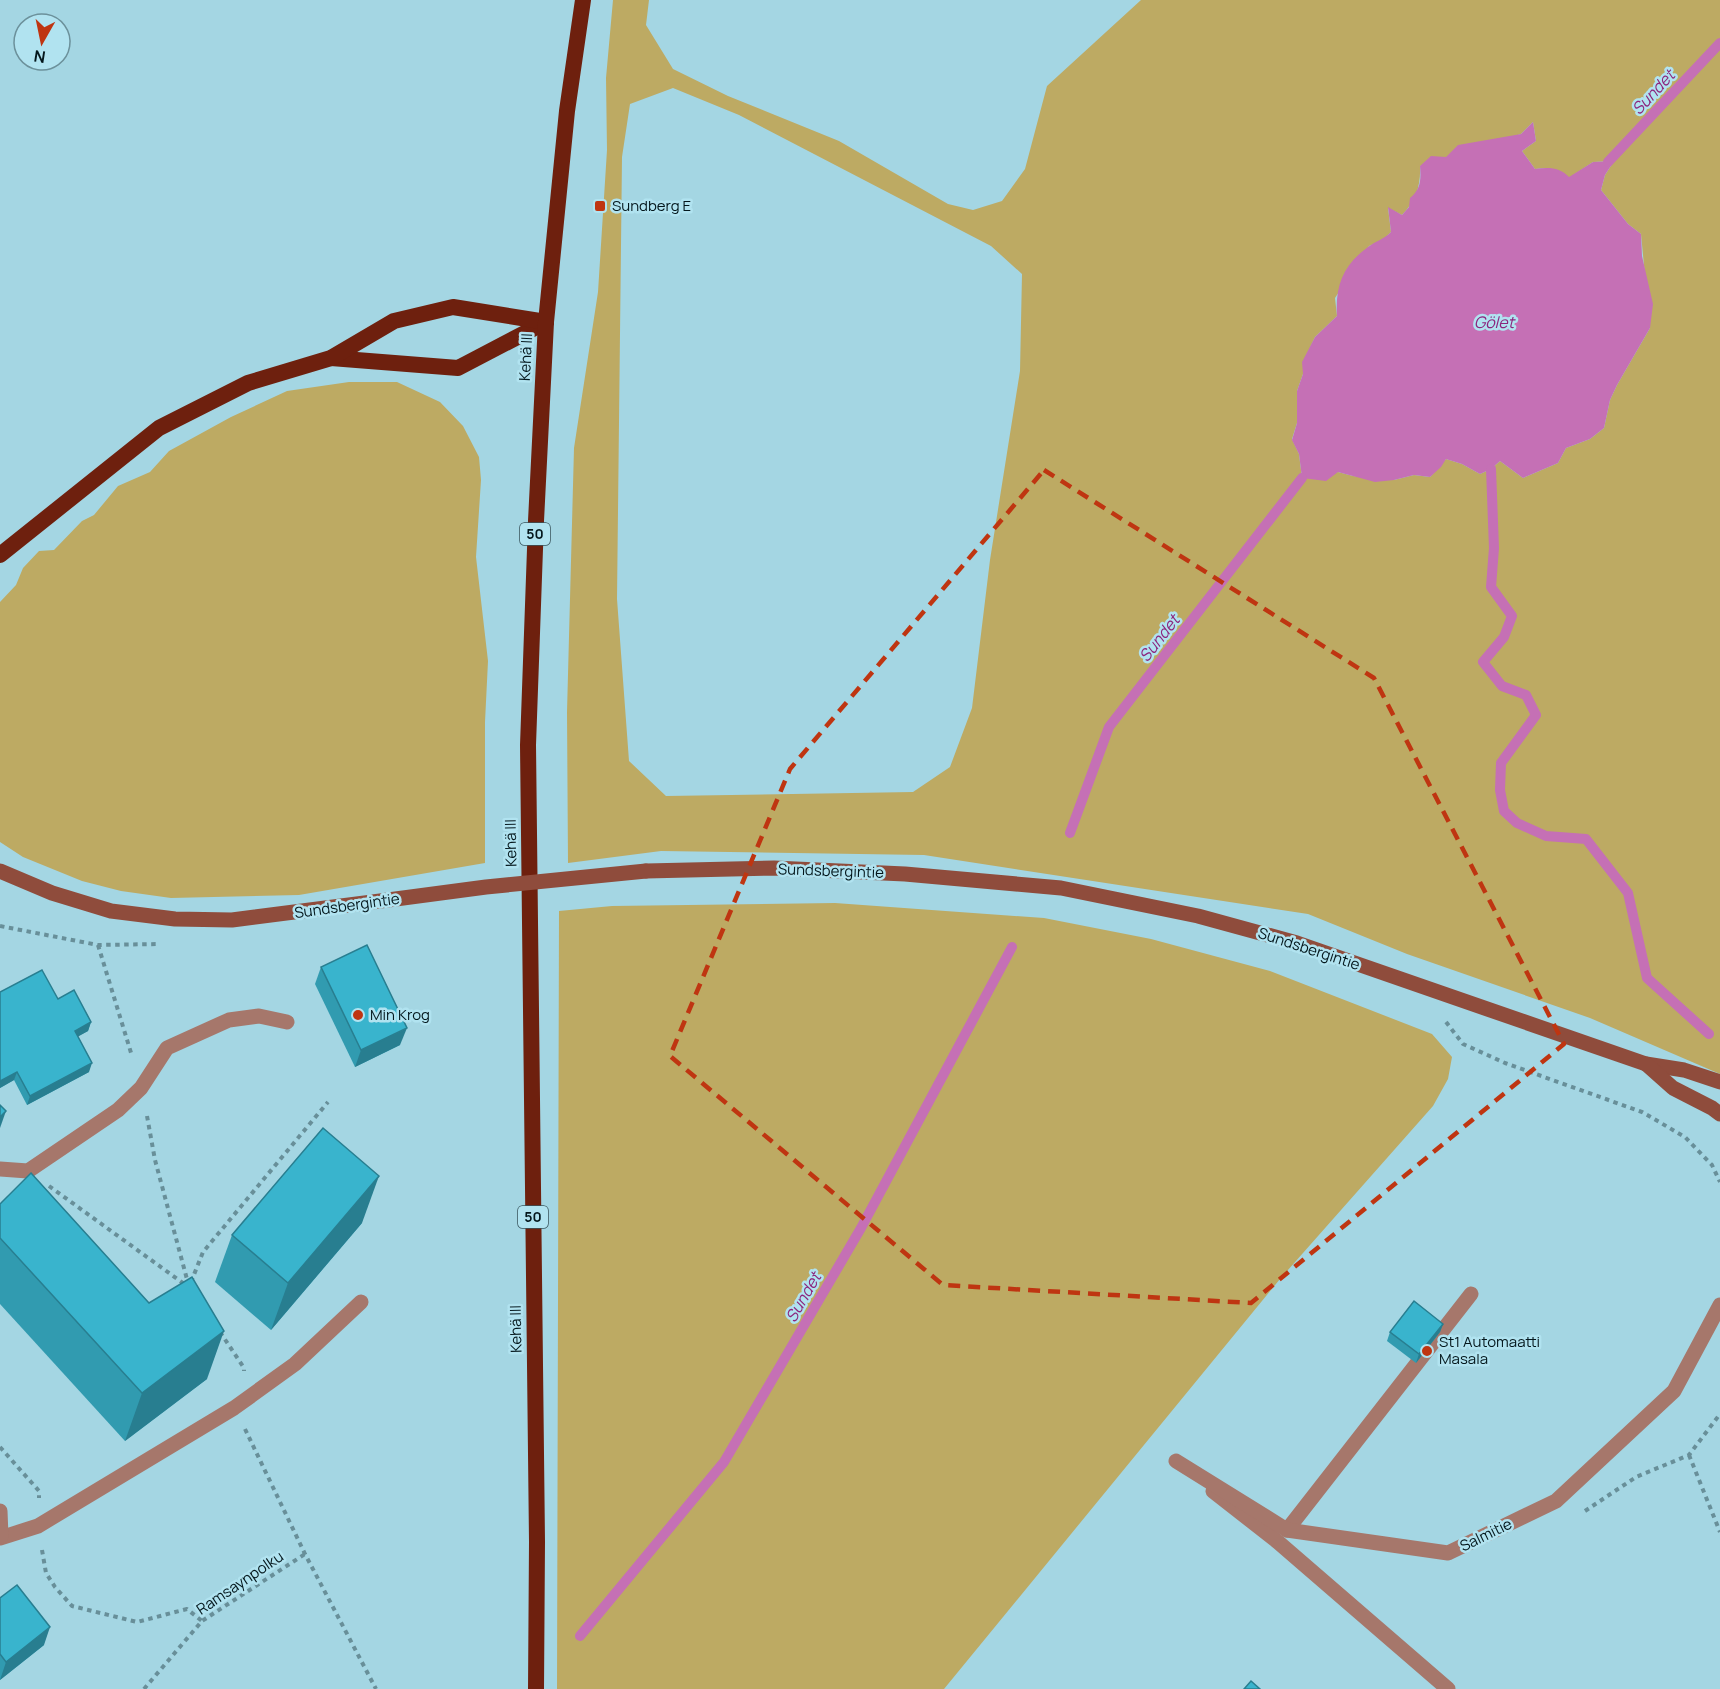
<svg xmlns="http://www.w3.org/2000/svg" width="1720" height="1689" viewBox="0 0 1720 1689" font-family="Manrope,sans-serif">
	<rect width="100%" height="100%" fill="#a4d6e3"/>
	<g fill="#bdaa63" fill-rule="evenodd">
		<path d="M613 0H649L646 25 673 69 728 96 839 141 948 204 973 210 1002 201 1025 169 1047 86 1141 0H1720V1074L1590 1018 1407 954 1308 914 924 855 661 851 568 863 567 712 574 448 598 292 607 150 606 78ZM673 88 739 115 991 246 1022 274 1020 371 990 560 972 708 950 767 913 792 666 796 629 761 617 599 622 157 630 104ZM1533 122 1536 141 1522 151 1535 169 1545 168 1569 178 1593 162 1614 161 1605 175 1601 190 1628 224 1641 234 1650 328 1617 385 1610 400 1604 428 1590 439 1566 448 1558 463 1523 478 1500 461 1491 469 1480 474 1462 464 1446 459 1430 477 1414 475 1394 480 1353 476 1338 472 1302 478 1299 454 1292 439 1297 423V391L1303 374V362L1315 337 1337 316 1335 298 1369 246 1383 240 1391 232 1388 208 1402 215C1416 201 1421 185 1420 166L1521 134Z"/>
		<polygon points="349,382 397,382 440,402 463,426 479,457 481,480 476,557 488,661 485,722 485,863 299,895 171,898 121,891 82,881 23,857 0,842 0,602 16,585 23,568 39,551 54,550 82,521 94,515 118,486 150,472 169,451 231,417 287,391"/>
		<polygon points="835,903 1044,918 1151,939 1270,971 1432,1034 1452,1057 1448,1079 1433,1106 1280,1279 944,1689 557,1689 559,911 612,906"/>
	</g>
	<path fill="#c570b5" d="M1533 122 1536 141 1522 151 1535 169C1548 167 1560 167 1569 177L1593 162 1614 161 1605 175 1601 190 1628 224 1641 234 1642 256 1653 304 1650 328 1617 385 1610 400 1604 428 1590 439 1566 448 1558 463 1523 478 1500 461 1491 469 1480 474 1462 464 1446 459 1441 467 1430 477 1414 475 1394 480 1375 482 1338 472 1326 481 1302 478 1299 454 1292 440 1297 423V391L1303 374 1302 362 1315 337 1337 316C1335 286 1343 265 1368 247 1376 241 1384 239 1391 232L1388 207 1402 215 1409 207 1410 198C1421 189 1421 180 1420 166L1431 156 1446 157 1458 145 1521 134Z"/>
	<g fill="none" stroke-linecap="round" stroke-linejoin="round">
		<g stroke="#c570b5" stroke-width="10">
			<polyline points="1608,162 1720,43"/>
			<polyline points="1491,469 1494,548 1491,587 1512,616 1504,637 1483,662 1502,686 1526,695 1536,715 1501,763 1500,790 1504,811 1517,823 1546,836 1586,839 1628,893 1647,978 1709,1034"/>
			<polyline points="1070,833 1109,727 1302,478"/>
			<polyline points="580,1636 724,1462 861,1228 1012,947"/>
		</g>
		<g stroke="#688f99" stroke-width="4" stroke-dasharray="4.5 4.5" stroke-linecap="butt">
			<polyline points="0,926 98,945 160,944"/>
			<polyline points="98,945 132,1056"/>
			<polyline points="1446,1022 1463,1044 1505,1063 1642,1112 1685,1137 1712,1165 1720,1182"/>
			<polyline points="147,1116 155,1160 188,1283"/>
			<polyline points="49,1186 187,1286"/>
			<polyline points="191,1282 203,1252 328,1102"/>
			<polyline points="220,1332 244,1368 244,1371"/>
			<polyline points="245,1429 305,1554 376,1689"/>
			<polyline points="0,1447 39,1491 39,1498"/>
			<polyline points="1689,1455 1720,1532"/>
			<polyline points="1585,1511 1636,1477 1689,1455 1720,1414"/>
			<polyline points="42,1550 46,1573 55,1587 72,1606 137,1622 187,1609 202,1621"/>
			<polyline points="144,1689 202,1621 305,1554"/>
		</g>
		<g stroke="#a6776b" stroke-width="15">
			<polyline points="0,1169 28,1171 118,1110 141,1088 167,1048 229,1020 259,1016 287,1022"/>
			<polyline points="1213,1491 1278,1542 1448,1689"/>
			<polyline points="1287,1530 1471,1294"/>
			<polyline points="0,1538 38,1526 234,1408 295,1364 361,1302"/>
		</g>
		<g stroke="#a6776b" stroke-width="15">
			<polyline points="1176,1461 1287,1530 1448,1553 1556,1501 1674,1391 1720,1305"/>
			<polyline points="0,1511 1,1536"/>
		</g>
		<g stroke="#8f4c3c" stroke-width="15">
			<polyline points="0,871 52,893 111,911 175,919 232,920 388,900"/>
			<polyline points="646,871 774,868 905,874 1061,888 1198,916 1297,943 1646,1064 1684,1070 1720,1082"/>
			<polyline points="1646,1064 1673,1088 1712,1108 1720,1114"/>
		</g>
		<g stroke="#6e200e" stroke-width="16">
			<polyline points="331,358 458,368 546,322"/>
			<polyline points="0,555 159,428 248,383 331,358 394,321 453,307 546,322"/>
			<polyline points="536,1689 537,1542 528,745 536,521 546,322 567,111 583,0"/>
		</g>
		<polyline stroke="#8f4c3c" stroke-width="15" points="388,900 486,887 646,871"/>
	</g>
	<g fill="#319bb0">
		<polygon points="321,967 400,1045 355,1067 315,984"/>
		<polygon points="0,992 58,999 91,1022 88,1031 78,1036 89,1072 27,1105 14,1080 0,1088"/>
		<polygon points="0,1204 207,1379 125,1441 0,1304"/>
		<polygon points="362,1223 271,1330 215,1282 232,1235"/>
		<polygon points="1443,1324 1440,1332 1416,1363 1387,1341 1390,1332"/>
		<polygon points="0,1598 44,1645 0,1680"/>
	</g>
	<g fill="#287e90">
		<polygon points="91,1022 88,1031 72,1040 75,1031"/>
		<polygon points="407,1028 400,1045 355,1067 361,1050"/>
		<polygon points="92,1063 89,1072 27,1105 30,1096"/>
		<polygon points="17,1072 14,1080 0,1088 0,1081"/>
		<polygon points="6,1111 0,1128 0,1117"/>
		<polygon points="379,1176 362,1223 271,1330 288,1283"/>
		<polygon points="1443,1324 1440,1332 1416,1363 1419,1354"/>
		<polygon points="224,1331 207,1379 125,1441 142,1393"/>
		<polygon points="50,1627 44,1645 0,1680 6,1662"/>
	</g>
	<g fill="#39b4cd" stroke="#287e90" stroke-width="1.5">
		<polygon points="367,945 407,1028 361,1050 321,967"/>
		<polygon points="42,970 58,999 74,990 91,1022 75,1031 92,1063 30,1096 17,1072 0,1081 0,992"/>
		<polygon points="0,1105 6,1111 0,1117"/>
		<polygon points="323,1128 379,1176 288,1283 232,1235"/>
		<polygon points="31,1173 149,1303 192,1277 224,1331 142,1393 0,1238 0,1204"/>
		<polygon points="1414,1301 1443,1324 1419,1354 1390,1332"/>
		<polygon points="17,1585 50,1627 6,1662 0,1654 0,1598"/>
		<polygon points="1251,1681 1260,1689 1244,1689"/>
	</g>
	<path fill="none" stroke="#bf3511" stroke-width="4.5" stroke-dasharray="12 8" stroke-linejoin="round" d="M1044 470 1374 678 1564 1044 1251 1303 943 1285 670 1056 790 769Z"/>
	<g fill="#bf3511" stroke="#b1e3f0" stroke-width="2">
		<rect x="594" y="200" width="12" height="12" rx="3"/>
		<circle cx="358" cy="1015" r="6"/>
		<circle cx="1427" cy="1351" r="6"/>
	</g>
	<g text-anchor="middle" stroke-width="5" stroke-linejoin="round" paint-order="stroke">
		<g fill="#b1e3f0" stroke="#38545c" stroke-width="1.5">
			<rect x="520" y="523" width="30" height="22" rx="4.5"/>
			<rect x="518" y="1206" width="30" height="22" rx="4.5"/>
		</g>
		<g font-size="14" font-weight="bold" fill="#04171c">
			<text x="535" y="539">50</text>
			<text x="533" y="1222">50</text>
		</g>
		<g font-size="15" fill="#04171c" stroke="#b1e3f0" text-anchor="start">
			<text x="612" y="211">Sundberg E</text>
			<text x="370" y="1020">Min Krog</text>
			<text x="1439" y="1347">St1 Automaatti<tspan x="1439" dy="17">Masala</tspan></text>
		</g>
		<g font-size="15" fill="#04171c" stroke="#b1e3f0">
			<text transform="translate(526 357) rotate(-87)" y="5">Kehä III</text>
			<text transform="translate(511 843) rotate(-91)" y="5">Kehä III</text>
			<text transform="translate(831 871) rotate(2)" y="5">Sundsbergintie</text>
			<text transform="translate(347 906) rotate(-8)" y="5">Sundsbergintie</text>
			<text transform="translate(1309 949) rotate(18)" y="5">Sundsbergintie</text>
			<text transform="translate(516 1329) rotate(-91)" y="5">Kehä III</text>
			<text transform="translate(1486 1535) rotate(-26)" y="5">Salmitie</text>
			<text transform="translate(240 1583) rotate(-34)" y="5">Ramsaynpolku</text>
		</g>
		<g font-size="16" font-style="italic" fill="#8c257d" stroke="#b1e3f0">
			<text transform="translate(1653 92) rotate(-47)" y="6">Sundet</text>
			<text x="1494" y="328">Gölet</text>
			<text transform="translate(1159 638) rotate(-52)" y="6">Sundet</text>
			<text transform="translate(803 1297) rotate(-60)" y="6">Sundet</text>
		</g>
	</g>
	<g transform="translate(42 42) rotate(189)"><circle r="28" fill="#b1e3f0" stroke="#6c919b" stroke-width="1.5"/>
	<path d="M0-4.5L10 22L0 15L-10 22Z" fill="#bf3511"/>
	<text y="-9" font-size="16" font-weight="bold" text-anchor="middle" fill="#04171c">N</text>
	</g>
</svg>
